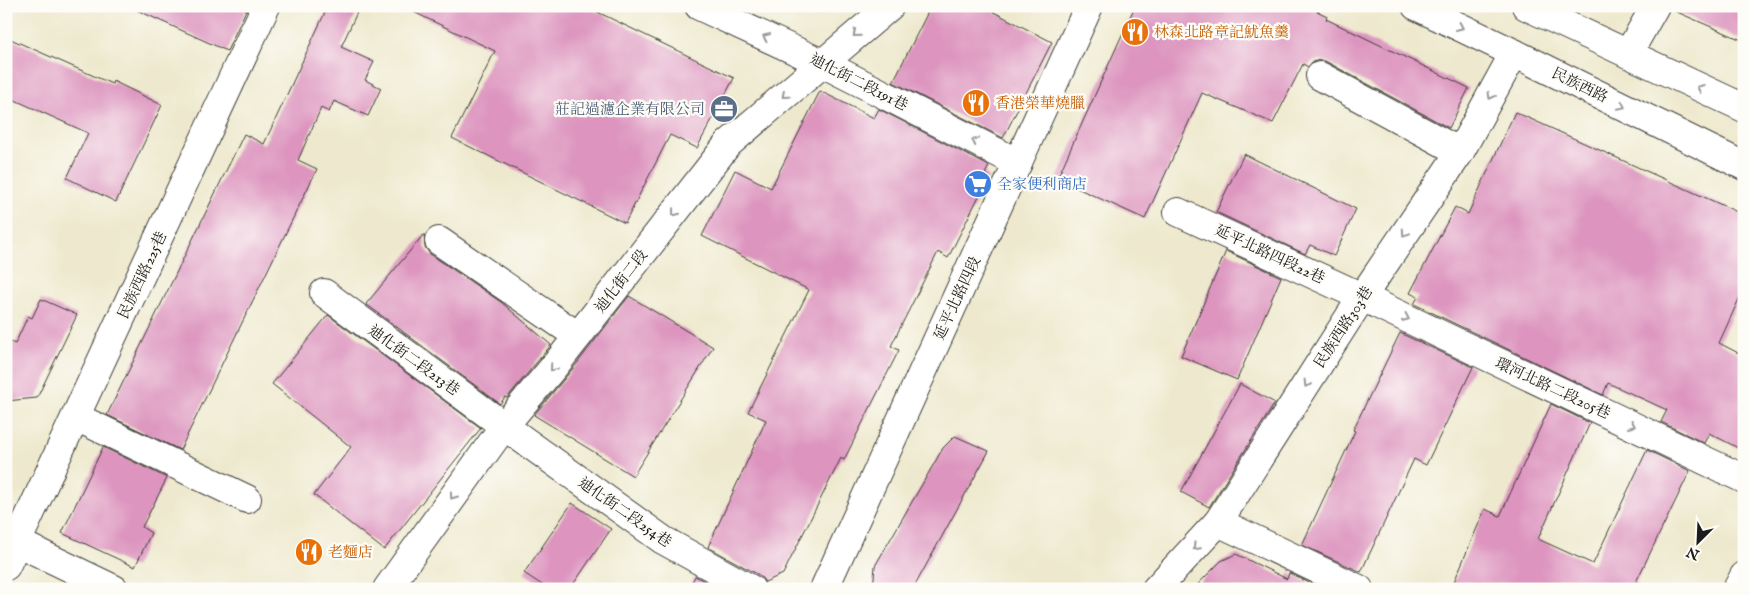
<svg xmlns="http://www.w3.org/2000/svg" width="1750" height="595" viewBox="0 0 1750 595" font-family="'IM FELL English','Noto Serif TC',serif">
	<rect width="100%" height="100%" fill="#fdfcf7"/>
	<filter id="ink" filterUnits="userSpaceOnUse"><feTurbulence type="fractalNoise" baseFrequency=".02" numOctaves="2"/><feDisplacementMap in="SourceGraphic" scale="10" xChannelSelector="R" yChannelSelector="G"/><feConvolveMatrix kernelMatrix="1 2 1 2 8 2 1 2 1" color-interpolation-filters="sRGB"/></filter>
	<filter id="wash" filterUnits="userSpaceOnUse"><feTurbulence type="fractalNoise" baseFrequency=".0096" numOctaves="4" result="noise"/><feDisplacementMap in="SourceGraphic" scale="20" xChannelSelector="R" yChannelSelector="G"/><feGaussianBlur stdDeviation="1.12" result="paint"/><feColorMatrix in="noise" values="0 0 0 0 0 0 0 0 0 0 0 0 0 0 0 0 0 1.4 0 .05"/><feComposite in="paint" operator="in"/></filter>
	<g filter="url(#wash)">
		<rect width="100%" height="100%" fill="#eee9ce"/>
		<g id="blocks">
			<g fill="#dd95bf">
				<polygon points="128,6 248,6 227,51"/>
				<polygon points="328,6 360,6 341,47 374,62 365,80 381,88 368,116 334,101 329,112 321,108 298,160 317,169 180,450 107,415 244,134 264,144"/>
				<polygon points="401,6 585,6 734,78 697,148 670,135 625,223 452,138 495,51"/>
				<polygon points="931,6 982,6 1052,42 1003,138 893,82"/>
				<polygon points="1135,6 1307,6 1327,16 1326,19 1469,88 1449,128 1327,62 1320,60 1312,62 1308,67 1303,64 1273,123 1202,93 1145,219 1057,179"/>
				<polygon points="1671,6 1744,6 1744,41 1670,9"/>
				<polygon points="6,37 112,84 113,81 162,105 116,202 67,178 88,133 6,96"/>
				<polygon points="820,91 874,118 879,109 989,166 985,174 989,176 948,258 938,252 891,346 899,350 844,460 841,458 783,574 765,582 759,575 708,547 766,420 748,412 809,290 702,236 735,170 771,188"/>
				<polygon points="1515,112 1744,215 1744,288 1719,343 1744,356 1744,451 1709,433 1704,443 1661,422 1667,410 1608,383 1603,395 1414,304 1418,297 1410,293 1455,207 1468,214"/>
				<polygon points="1244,154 1356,209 1334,256 1310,245 1305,254 1216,212"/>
				<polygon points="424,234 425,247 430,254 501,302 551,345 507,398 505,397 500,404 366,304"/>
				<polygon points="1226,251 1281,277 1237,380 1181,356"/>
				<polygon points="629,296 713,347 633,476 534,415 575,366"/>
				<polygon points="41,299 77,315 37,398 6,401 6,340 15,344 28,316 32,318"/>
				<polygon points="328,315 481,428 384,550 314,495 351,447 272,384"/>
				<polygon points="1400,333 1473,367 1426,465 1414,459 1361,572 1302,545 1355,431 1353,430"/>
				<polygon points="1240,384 1275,403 1209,507 1181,492"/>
				<polygon points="1551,404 1590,423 1538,539 1593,564 1647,450 1690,471 1635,584 1645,589 1451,589 1485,509 1500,516"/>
				<polygon points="955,436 989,451 913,589 873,589 875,566 943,448"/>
				<polygon points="103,447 167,478 142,527 151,533 135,567 62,533"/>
				<polygon points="572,503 611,529 570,589 548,589 524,573"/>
				<polygon points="1236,554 1287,579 1289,573 1322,589 1193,589 1221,561"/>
				<polygon points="695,576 718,589 689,589"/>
			</g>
		</g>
	</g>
	<g filter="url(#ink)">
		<use href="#blocks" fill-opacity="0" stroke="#3c3b37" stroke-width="1"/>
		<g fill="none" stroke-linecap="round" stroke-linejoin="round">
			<defs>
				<g id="minor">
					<polyline points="699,6 822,63 1018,163"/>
					<polyline points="1416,6 1514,53 1744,166"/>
					<polyline points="1526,6 1744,108"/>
					<polyline points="1628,54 1655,6"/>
					<polyline points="1320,76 1460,152"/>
					<polyline points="1178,212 1362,297 1744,479"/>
					<polyline points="439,241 578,336"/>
					<polyline points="324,293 504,426 663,540 751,589"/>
					<polyline points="76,417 247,499"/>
					<polyline points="1218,522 1359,589"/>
					<polyline points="6,537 114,589"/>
					<polyline points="6,566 266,6"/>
					<polyline points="387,589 504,426 557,363 728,144 890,6"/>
					<polyline points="824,589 1089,6"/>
					<polyline points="1156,589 1218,522 1362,297 1460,152 1514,53"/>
				</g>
				<polyline id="major" points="1737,589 1744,576"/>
			</defs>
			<use href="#minor" stroke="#3c3b37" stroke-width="30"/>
			<use href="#major" stroke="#3c3b37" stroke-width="30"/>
			<use href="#minor" stroke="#fff" stroke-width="28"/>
			<use href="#major" stroke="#fff" stroke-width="28"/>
		</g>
		<defs><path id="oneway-chevron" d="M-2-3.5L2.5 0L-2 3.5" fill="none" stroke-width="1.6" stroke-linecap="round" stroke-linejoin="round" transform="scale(1.25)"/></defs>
		<g stroke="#999">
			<use href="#oneway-chevron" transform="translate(1460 27) rotate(25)"/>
			<use href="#oneway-chevron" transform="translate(856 34) rotate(140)"/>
			<use href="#oneway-chevron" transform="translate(766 37) rotate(-155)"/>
			<use href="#oneway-chevron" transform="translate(1700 88) rotate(-155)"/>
			<use href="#oneway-chevron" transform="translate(785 95) rotate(139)"/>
			<use href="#oneway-chevron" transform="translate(1491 96) rotate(119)"/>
			<use href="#oneway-chevron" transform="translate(1622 106) rotate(26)"/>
			<use href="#oneway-chevron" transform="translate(975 141) rotate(-153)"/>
			<use href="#oneway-chevron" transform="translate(675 213) rotate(128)"/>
			<use href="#oneway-chevron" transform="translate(1405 233) rotate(124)"/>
			<use href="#oneway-chevron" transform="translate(1406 318) rotate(25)"/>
			<use href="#oneway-chevron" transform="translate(553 368) rotate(130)"/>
			<use href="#oneway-chevron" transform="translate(1307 384) rotate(122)"/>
			<use href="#oneway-chevron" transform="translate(1632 425) rotate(25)"/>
			<use href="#oneway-chevron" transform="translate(453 496) rotate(126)"/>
			<use href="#oneway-chevron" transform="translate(1196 547) rotate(133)"/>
		</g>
	</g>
	<defs>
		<symbol id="restaurant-disc" viewBox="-11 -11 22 22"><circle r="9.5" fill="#e8710a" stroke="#fdfcf7"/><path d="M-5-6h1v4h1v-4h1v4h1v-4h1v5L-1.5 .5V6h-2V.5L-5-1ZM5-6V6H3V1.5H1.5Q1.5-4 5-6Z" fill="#fff"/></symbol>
		<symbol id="office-disc" viewBox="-11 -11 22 22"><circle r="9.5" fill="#5c6f8a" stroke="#fdfcf7"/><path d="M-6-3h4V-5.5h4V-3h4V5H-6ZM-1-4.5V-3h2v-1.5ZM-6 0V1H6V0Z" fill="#fff"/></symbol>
		<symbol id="supermarket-disc" viewBox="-11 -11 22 22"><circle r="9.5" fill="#3f7fe0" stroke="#fdfcf7"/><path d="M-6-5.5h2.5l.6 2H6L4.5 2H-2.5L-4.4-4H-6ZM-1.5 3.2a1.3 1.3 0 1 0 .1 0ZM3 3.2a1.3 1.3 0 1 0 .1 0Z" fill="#fff"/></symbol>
	</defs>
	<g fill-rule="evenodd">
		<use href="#restaurant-disc" x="1119" y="16" width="32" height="32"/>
		<use href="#restaurant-disc" x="960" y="87" width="32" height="32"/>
		<use href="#office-disc" x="708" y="93" width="32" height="32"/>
		<use href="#supermarket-disc" x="962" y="168" width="32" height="32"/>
		<use href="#restaurant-disc" x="293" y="536" width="32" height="32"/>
	</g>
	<g text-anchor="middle" stroke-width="4.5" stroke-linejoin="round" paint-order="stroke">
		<g font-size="15" fill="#c56008" stroke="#fdfcf7" text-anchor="start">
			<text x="1154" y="37">林森北路章記魷魚羹</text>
			<text x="995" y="108">香港榮華燒臘</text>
			<text x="328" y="557">老麵店</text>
		</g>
		<g font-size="15" fill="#1c1c1c" stroke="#fdfcf7">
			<text transform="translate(859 82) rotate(27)" y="5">迪化街二段191巷</text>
			<text transform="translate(1580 85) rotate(26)" y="5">民族西路</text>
			<text transform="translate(1270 254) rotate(25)" y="5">延平北路四段22巷</text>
			<text transform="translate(142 275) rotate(-65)" y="5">民族西路225巷</text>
			<text transform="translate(621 281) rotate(-52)" y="5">迪化街二段</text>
			<text transform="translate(957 298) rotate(-65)" y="5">延平北路四段</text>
			<text transform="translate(1343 327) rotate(-57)" y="5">民族西路303巷</text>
			<text transform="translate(414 360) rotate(36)" y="5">迪化街二段213巷</text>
			<text transform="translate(1553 388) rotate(25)" y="5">環河北路二段205巷</text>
			<text transform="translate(625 512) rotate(35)" y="5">迪化街二段254巷</text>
		</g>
		<g font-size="15" fill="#4e5e75" stroke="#fdfcf7" text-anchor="end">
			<text x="705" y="114">莊記過濾企業有限公司</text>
		</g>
		<g font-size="15" fill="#366cbe" stroke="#fdfcf7" text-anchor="start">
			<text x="997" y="189">全家便利商店</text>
		</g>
	</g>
	<rect width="1750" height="595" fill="none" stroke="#fdfcf7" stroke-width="25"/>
	<g transform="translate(1698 542) rotate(204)" stroke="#fdfcf7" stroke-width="4" paint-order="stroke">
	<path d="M0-4L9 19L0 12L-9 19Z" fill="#1c1c1c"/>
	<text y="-8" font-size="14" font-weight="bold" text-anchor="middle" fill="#1c1c1c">N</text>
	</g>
</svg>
